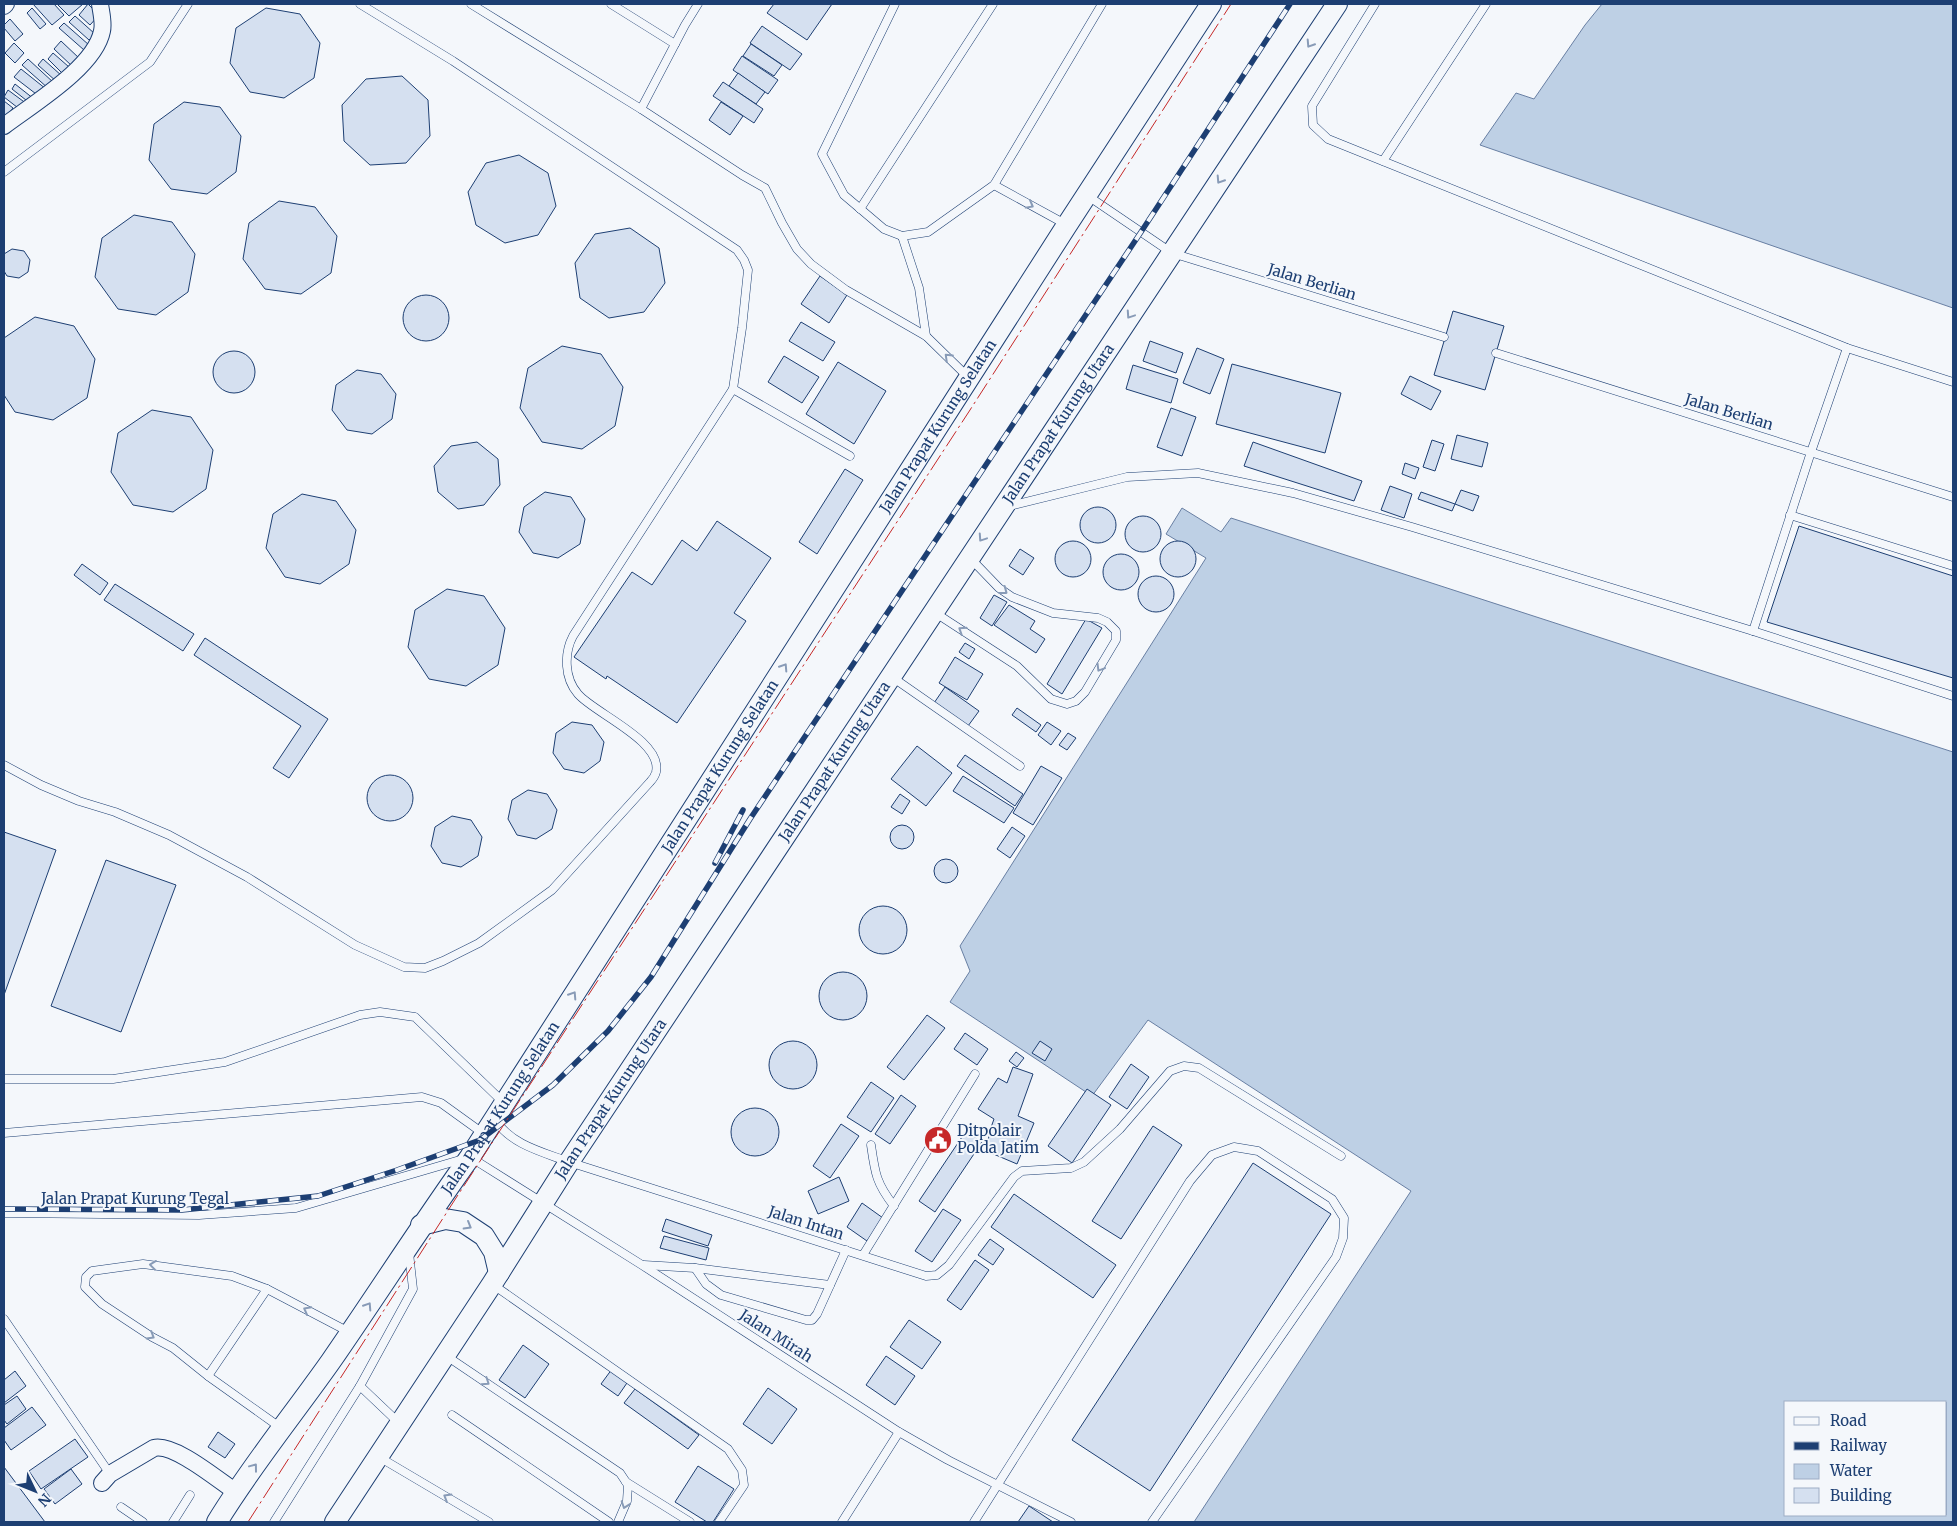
<svg xmlns="http://www.w3.org/2000/svg" width="1957" height="1526" viewBox="0 0 1957 1526" font-family="Merriweather,serif">
	<rect width="100%" height="100%" fill="#f4f7fb"/>
	<g fill="#bed0e5" stroke="#687fa3" fill-rule="evenodd">
		<polygon points="1602,4 1953,4 1953,308 1480,145 1516,93 1534,99 1585,25"/>
		<path d="M1182 508 1221 532 1231 518 1953 752V1522H1194L1411 1191 1148 1020 1092 1096 950 1002 970 971 960 946 1206 558 1166 534ZM1786 1402H1946V1515H1786Z"/>
	</g>
	<g fill="#d5e0f0" stroke="#1d3f73">
		<polygon points="33,4 54,4 64,15 52,25"/>
		<polygon points="57,4 83,4 69,16"/>
		<polygon points="88,4 99,15 90,25 79,15"/>
		<polygon points="774,4 832,4 807,40 767,13"/>
		<polygon points="32,8 46,24 40,29 27,13"/>
		<polygon points="266,8 300,14 320,43 314,78 284,98 250,92 230,63 236,28"/>
		<polygon points="75,16 95,34 89,40 69,22"/>
		<polygon points="10,19 23,34 15,41 4,28 4,25"/>
		<polygon points="64,23 89,45 84,50 59,28"/>
		<polygon points="762,26 802,54 790,70 750,43"/>
		<polygon points="61,41 80,59 73,67 54,49"/>
		<polygon points="14,43 24,53 15,63 5,53"/>
		<polygon points="751,44 782,65 774,76 743,56"/>
		<polygon points="53,53 69,67 63,74 48,59"/>
		<polygon points="742,56 778,80 768,94 733,70"/>
		<polygon points="28,59 54,83 49,89 22,65"/>
		<polygon points="43,59 62,76 57,82 38,65"/>
		<polygon points="21,69 46,89 40,97 14,77"/>
		<polygon points="738,73 765,92 756,104 729,86"/>
		<polygon points="402,76 428,100 430,136 406,163 370,165 344,141 342,105 366,79"/>
		<polygon points="723,82 763,109 754,123 713,96"/>
		<polygon points="15,84 34,99 31,104 12,89"/>
		<polygon points="8,90 27,104 22,111 4,97"/>
		<polygon points="4,101 13,108 4,120"/>
		<polygon points="184,102 220,107 241,136 236,172 207,194 171,189 149,160 154,124"/>
		<polygon points="721,102 743,116 730,135 709,120"/>
		<polygon points="519,155 548,173 556,206 538,235 505,243 476,225 468,192 486,163"/>
		<polygon points="279,201 315,207 337,236 331,273 301,294 265,289 243,259 249,223"/>
		<polygon points="134,215 172,222 195,254 188,292 156,315 118,309 95,277 102,238"/>
		<polygon points="630,228 659,248 665,283 644,312 609,318 580,298 575,263 595,234"/>
		<polygon points="12,249 24,251 30,260 28,272 19,278 7,276 4,271 4,254"/>
		<polygon points="820,276 847,295 829,323 801,304"/>
		<circle cx="426" cy="318" r="23"/>
		<polygon points="1453,311 1504,326 1485,390 1434,375"/>
		<polygon points="35,317 74,326 95,359 87,398 53,420 15,412 4,395 4,338"/>
		<polygon points="801,322 835,342 823,361 789,341"/>
		<polygon points="1150,341 1183,353 1176,373 1143,361"/>
		<polygon points="562,346 601,354 623,387 615,426 582,449 542,442 520,408 528,368"/>
		<polygon points="1197,348 1224,359 1210,394 1183,383"/>
		<circle cx="234" cy="372" r="21"/>
		<polygon points="784,356 819,377 802,403 768,382"/>
		<polygon points="838,362 886,391 854,444 806,414"/>
		<polygon points="1232,364 1341,393 1325,453 1216,424"/>
		<polygon points="1133,365 1178,379 1171,403 1126,389"/>
		<polygon points="357,370 381,374 396,394 392,419 372,434 347,430 332,410 336,385"/>
		<polygon points="1410,376 1441,391 1431,410 1401,394"/>
		<polygon points="1171,408 1196,417 1182,456 1157,447"/>
		<polygon points="152,410 191,417 213,450 206,489 173,512 133,505 111,472 118,433"/>
		<polygon points="1457,435 1488,443 1482,467 1451,459"/>
		<polygon points="1432,440 1444,444 1435,471 1423,467"/>
		<polygon points="477,442 498,459 500,485 484,505 458,509 438,492 434,466 451,446"/>
		<polygon points="1253,442 1362,481 1354,501 1244,466"/>
		<polygon points="1405,463 1419,468 1415,479 1402,474"/>
		<polygon points="845,469 863,480 817,554 799,542"/>
		<polygon points="1390,486 1412,494 1404,518 1381,510"/>
		<polygon points="1461,490 1479,496 1473,511 1455,504"/>
		<polygon points="545,492 571,497 585,519 580,544 558,558 533,553 519,532 524,507"/>
		<polygon points="1421,492 1455,504 1452,511 1418,499"/>
		<polygon points="302,494 336,501 356,530 349,564 320,584 285,577 266,548 273,514"/>
		<circle cx="1098" cy="525" r="18"/>
		<circle cx="1143" cy="534" r="18"/>
		<polygon points="717,521 771,558 734,613 746,621 677,723 607,676 606,679 574,657 632,572 652,585 682,540 697,551"/>
		<polygon points="1799,526 1953,576 1953,678 1767,622"/>
		<circle cx="1178" cy="559" r="18"/>
		<circle cx="1073" cy="559" r="18"/>
		<polygon points="1020,549 1034,558 1023,575 1009,566"/>
		<circle cx="1121" cy="572" r="18"/>
		<polygon points="82,564 108,583 100,595 74,575"/>
		<circle cx="1156" cy="594" r="18"/>
		<polygon points="115,584 194,634 183,651 104,600"/>
		<polygon points="447,589 484,596 505,628 498,665 466,686 429,679 408,647 415,610"/>
		<polygon points="994,595 1007,602 992,626 980,618"/>
		<polygon points="1009,605 1035,621 1030,629 1045,639 1036,653 994,625"/>
		<polygon points="1086,619 1102,628 1062,694 1047,684"/>
		<polygon points="205,638 328,719 289,778 273,768 301,726 194,655"/>
		<polygon points="965,643 975,649 969,659 959,652"/>
		<polygon points="955,657 983,674 967,700 939,683"/>
		<polygon points="945,687 979,711 968,726 934,703"/>
		<polygon points="1017,708 1041,725 1036,732 1012,715"/>
		<polygon points="572,722 592,725 604,742 600,761 584,773 564,769 553,753 556,733"/>
		<polygon points="1047,722 1061,731 1051,745 1038,735"/>
		<polygon points="1068,733 1076,738 1067,750 1059,745"/>
		<polygon points="917,746 952,773 926,806 891,779"/>
		<polygon points="965,755 1023,794 1015,806 957,766"/>
		<polygon points="1041,766 1062,778 1033,825 1013,813"/>
		<circle cx="390" cy="798" r="23"/>
		<polygon points="963,776 1014,808 1004,823 953,791"/>
		<polygon points="528,790 547,794 557,810 552,829 536,839 517,835 508,819 512,800"/>
		<polygon points="900,794 910,801 902,814 891,807"/>
		<polygon points="452,816 471,820 482,837 478,856 461,867 442,863 431,846 435,827"/>
		<circle cx="902" cy="837" r="12"/>
		<polygon points="1012,827 1025,836 1010,858 997,849"/>
		<polygon points="4,832 56,850 4,995"/>
		<circle cx="946" cy="871" r="12"/>
		<polygon points="106,860 176,885 121,1032 51,1006"/>
		<circle cx="883" cy="930" r="24"/>
		<circle cx="843" cy="996" r="24"/>
		<polygon points="927,1015 945,1028 904,1080 887,1067"/>
		<polygon points="965,1033 988,1049 977,1065 954,1049"/>
		<circle cx="793" cy="1065" r="24"/>
		<polygon points="1040,1041 1052,1049 1045,1061 1032,1053"/>
		<polygon points="1016,1052 1024,1058 1017,1067 1009,1061"/>
		<polygon points="1131,1064 1149,1077 1127,1109 1109,1097"/>
		<polygon points="1013,1067 1033,1074 1018,1116 1034,1123 1017,1164 984,1150 990,1134 989,1133 994,1119 978,1109 998,1078 1007,1083"/>
		<polygon points="871,1082 894,1098 871,1132 847,1117"/>
		<polygon points="1087,1089 1111,1105 1072,1163 1048,1146"/>
		<polygon points="901,1095 916,1106 890,1144 875,1134"/>
		<circle cx="755" cy="1132" r="24"/>
		<polygon points="841,1124 859,1136 830,1178 813,1166"/>
		<polygon points="1153,1126 1182,1145 1121,1239 1092,1221"/>
		<polygon points="966,1131 982,1142 935,1212 919,1201"/>
		<polygon points="1253,1163 1331,1214 1150,1491 1072,1440"/>
		<polygon points="839,1177 849,1201 818,1214 808,1191"/>
		<polygon points="1014,1194 1116,1265 1093,1298 991,1227"/>
		<polygon points="862,1203 883,1218 867,1241 847,1227"/>
		<polygon points="943,1209 961,1220 932,1262 915,1251"/>
		<polygon points="666,1219 712,1235 708,1246 662,1231"/>
		<polygon points="664,1236 709,1248 706,1260 660,1248"/>
		<polygon points="990,1239 1004,1249 993,1265 978,1255"/>
		<polygon points="975,1260 989,1270 961,1310 947,1300"/>
		<polygon points="909,1320 941,1342 922,1369 890,1347"/>
		<polygon points="523,1345 549,1364 525,1398 499,1380"/>
		<polygon points="886,1356 915,1376 895,1405 866,1385"/>
		<polygon points="612,1369 629,1380 618,1396 601,1384"/>
		<polygon points="15,1371 26,1386 4,1403 4,1380"/>
		<polygon points="768,1388 797,1409 772,1444 743,1424"/>
		<polygon points="635,1389 699,1435 688,1449 624,1403"/>
		<polygon points="17,1396 26,1409 7,1424 4,1420 4,1405"/>
		<polygon points="32,1407 46,1425 11,1450 4,1440 4,1428"/>
		<polygon points="218,1432 235,1444 225,1458 208,1447"/>
		<polygon points="75,1439 88,1457 41,1489 29,1471"/>
		<polygon points="698,1466 734,1489 713,1522 707,1522 675,1502"/>
		<polygon points="4,1467 45,1522 4,1522"/>
		<polygon points="71,1469 82,1484 55,1504 44,1489"/>
		<polygon points="1029,1506 1053,1522 1018,1522"/>
	</g>
	<g fill="none" stroke-linecap="round" stroke-linejoin="round">
		<defs>
			<g id="service">
				<polyline points="360,4 453,61 737,250 744,260 748,270 742,328 733,389"/>
				<polyline points="471,4 641,109"/>
				<polyline points="611,4 675,44"/>
				<polyline points="698,4 685,25 641,109 742,175 765,188 782,223 797,249 811,264 846,290 926,336 969,378"/>
				<polyline points="895,4 822,154 844,195 884,229 902,236 928,232 994,185 1102,4"/>
				<polyline points="1375,4 1312,106 1313,125 1328,139 1847,348 1953,382"/>
				<polyline points="1383,161 1486,4"/>
				<polyline points="4,172 150,62 188,4"/>
				<polyline points="994,185 1067,225"/>
				<polyline points="1088,196 1172,253 1444,337"/>
				<polyline points="860,209 993,4"/>
				<polyline points="902,236 919,288 926,336"/>
				<polyline points="1496,353 1953,497"/>
				<polyline points="1009,506 1127,477 1198,473 1293,493 1412,527 1753,631 1953,696"/>
				<polyline points="1790,515 1953,566"/>
				<polyline points="934,612 1017,666 1051,699 1067,704 1076,701 1085,692 1116,640 1116,631 1107,622 1098,618 1053,613 1012,597 999,588 971,559"/>
				<polyline points="1753,631 1811,452 1847,348"/>
				<polyline points="892,677 1020,766"/>
				<path d="M4 765 41 785 79 801 115 812 169 835 247 877 355 945 404 967 425 968 443 961 479 943 552 890 650 782C652 780 655 776 656 772 663 741 594 713 578 694 564 678 564 653 573 636L733 389 850 456"/>
				<polyline points="4,1079 113,1079 225,1062 360,1015 380,1012 415,1017 504,1103"/>
				<path d="M496 1121C512 1145 543 1152 569 1162L926 1276 937 1275 949 1265 1014 1177 1022 1171 1071 1168 1084 1162 1120 1129 1170 1071 1184 1066 1199 1068 1341 1156"/>
				<polyline points="4,1133 422,1097 441,1103 484,1134"/>
				<path d="M871 1145C875 1173 876 1183 894 1206"/>
				<polyline points="4,1213 199,1215 296,1208 470,1157 642,1265 899,1432 948,1460 1071,1522"/>
				<polyline points="863,1255 975,1074"/>
				<polyline points="644,1265 695,1268 830,1285"/>
				<polyline points="695,1268 706,1284 721,1295 806,1320 812,1320 817,1314 846,1250"/>
				<polyline points="492,1284 728,1449 742,1470 744,1485 719,1522"/>
				<polyline points="4,1319 110,1474"/>
				<polyline points="445,1355 620,1473 628,1485 627,1501 618,1522"/>
				<polyline points="208,1376 267,1289"/>
				<polyline points="452,1415 609,1522"/>
				<polyline points="399,1423 360,1386 413,1289 409,1253"/>
				<polyline points="281,1428 208,1376 173,1348 152,1337 102,1304 85,1287 86,1277 92,1271 143,1264 232,1276 267,1289 349,1332"/>
				<polyline points="379,1457 489,1522"/>
				<polyline points="626,1482 690,1522"/>
				<polyline points="121,1507 143,1522"/>
				<polyline points="173,1522 190,1495"/>
				<polyline points="274,1522 360,1386"/>
				<polyline points="842,1522 899,1432"/>
				<polyline points="974,1522 1190,1181 1212,1155 1234,1147 1258,1151 1332,1199 1344,1218 1343,1238 1336,1257 1152,1522"/>
			</g>
			<g id="minor">
				<polyline points="4,6 6,4"/>
				<path d="M4 126C33 104 95 67 102 31 104 23 101 12 100 4"/>
				<path d="M102 1483 110 1474 154 1448C174 1443 218 1480 236 1492"/>
			</g>
			<g id="tertiary">
				<polyline points="421,1225 445,1219 463,1222 484,1236 494,1252 499,1273"/>
				<path id="s1" d="M217 1522C251 1466 293 1415 331 1361 378 1293 422 1224 470 1157L1067 225 1211 4"/>
				<path id="s2" d="M335 1522 492 1284 569 1162 1337 4"/>
			</g>
		</defs>
		<use href="#service" stroke="#1d3f73" stroke-width="9"/>
		<use href="#minor" stroke="#1d3f73" stroke-width="18"/>
		<use href="#tertiary" stroke="#1d3f73" stroke-width="22"/>
		<use href="#service" stroke="#f4f7fb" stroke-width="8"/>
		<use href="#minor" stroke="#f4f7fb" stroke-width="16"/>
		<use href="#tertiary" stroke="#f4f7fb" stroke-width="20"/>
		<defs>
			<g id="rail">
				<polyline points="715,863 743,810"/>
				<polyline points="4,1209 182,1210 318,1196 397,1170 480,1140 553,1085 608,1031 651,977 750,819 1141,232 1290,4"/>
			</g>
		</defs>
		<use href="#rail" stroke="#1d3f73" stroke-width="5.5"/>
		<use href="#rail" stroke="#f4f7fb" stroke-width="4" stroke-dasharray="11" stroke-linecap="butt"/>
		<polyline stroke="#c62828" stroke-width="1" stroke-dasharray="18 4 2.5 4" stroke-linecap="butt" points="248,1522 456,1198 970,410 1231,4"/>
	</g>
	<defs><path id="oneway-chevron" d="M-2-3.5L2.5 0L-2 3.5" fill="none" stroke-width="1.6" stroke-linecap="round" stroke-linejoin="round" transform="scale(1.25)"/></defs>
	<g stroke="#889bb7">
		<use href="#oneway-chevron" transform="translate(1310 44) rotate(123)"/>
		<use href="#oneway-chevron" transform="translate(1220 180) rotate(123)"/>
		<use href="#oneway-chevron" transform="translate(1030 205) rotate(29)"/>
		<use href="#oneway-chevron" transform="translate(1130 315) rotate(124)"/>
		<use href="#oneway-chevron" transform="translate(948 357) rotate(-136)"/>
		<use href="#oneway-chevron" transform="translate(982 538) rotate(124)"/>
		<use href="#oneway-chevron" transform="translate(1004 591) rotate(37)"/>
		<use href="#oneway-chevron" transform="translate(962 630) rotate(-147)"/>
		<use href="#oneway-chevron" transform="translate(784 667) rotate(-57)"/>
		<use href="#oneway-chevron" transform="translate(1100 668) rotate(121)"/>
		<use href="#oneway-chevron" transform="translate(573 995) rotate(-57)"/>
		<use href="#oneway-chevron" transform="translate(468 1226) rotate(30)"/>
		<use href="#oneway-chevron" transform="translate(153 1265) rotate(-173)"/>
		<use href="#oneway-chevron" transform="translate(368 1306) rotate(-57)"/>
		<use href="#oneway-chevron" transform="translate(307 1310) rotate(-152)"/>
		<use href="#oneway-chevron" transform="translate(151 1336) rotate(31)"/>
		<use href="#oneway-chevron" transform="translate(486 1382) rotate(34)"/>
		<use href="#oneway-chevron" transform="translate(254 1467) rotate(-53)"/>
		<use href="#oneway-chevron" transform="translate(447 1497) rotate(-149)"/>
		<use href="#oneway-chevron" transform="translate(625 1505) rotate(109)"/>
	</g>
	<defs>
		<symbol id="civic-disc" viewBox="-11 -11 22 22"><circle r="9.5" fill="#c62828" stroke="#f4f7fb"/><path d="M-.6-6.5H3V-4.5H.6V-3L4-1V1h2V6H-6V1h2V-1L-.6-3ZM-1.2 2.5V6h2.4V2.5Z" fill="#fff"/></symbol>
	</defs>
	<g fill-rule="evenodd">
		<use href="#civic-disc" x="922" y="1124" width="32" height="32"/>
	</g>
	<g text-anchor="middle" stroke-width="4" stroke-linejoin="round" paint-order="stroke">
		<g font-size="15" fill="#1d3f73" stroke="#f4f7fb">
			<text transform="translate(1312 282) rotate(17)" y="5">Jalan Berlian</text>
			<text transform="translate(1729 412) rotate(17)" y="5">Jalan Berlian</text>
			<text dy="5" stroke="none"><textPath href="#s2" startOffset="1315">Jalan Prapat Kurung Utara</textPath></text>
			<text dy="5" stroke="none"><textPath href="#s1" startOffset="1312">Jalan Prapat Kurung Selatan</textPath></text>
			<text dy="5" stroke="none"><textPath href="#s2" startOffset="910">Jalan Prapat Kurung Utara</textPath></text>
			<text dy="5" stroke="none"><textPath href="#s1" startOffset="908">Jalan Prapat Kurung Selatan</textPath></text>
			<text dy="5" stroke="none"><textPath href="#s2" startOffset="505">Jalan Prapat Kurung Utara</textPath></text>
			<text dy="5" stroke="none"><textPath href="#s1" startOffset="502">Jalan Prapat Kurung Selatan</textPath></text>
			<text x="135" y="1204">Jalan Prapat Kurung Tegal</text>
			<text transform="translate(806 1223) rotate(18)" y="5">Jalan Intan</text>
			<text transform="translate(776 1336) rotate(33)" y="5">Jalan Mirah</text>
		</g>
		<g font-size="15" fill="#1d3f73" stroke="#f4f7fb" text-anchor="start">
			<text x="957" y="1136">Ditpolair<tspan x="957" dy="17">Polda Jatim</tspan></text>
		</g>
	</g>
	<rect width="1957" height="1526" fill="none" stroke="#1d3f73" stroke-width="10"/>
	<rect x="1784" y="1401" width="162" height="115" fill="#f4f7fb" stroke="#9eadc5"/>
	<rect x="1794" y="1417" width="25" height="8" fill="#f4f7fb" stroke="#9eadc5"/>
	<text x="1830" y="1426" font-size="15" fill="#1d3f73">Road</text>
	<rect x="1794" y="1442" width="25" height="8" fill="#1d3f73" stroke="#9eadc5"/>
	<text x="1830" y="1451" font-size="15" fill="#1d3f73">Railway</text>
	<rect x="1794" y="1464" width="25" height="15" fill="#bed0e5" stroke="#9eadc5"/>
	<text x="1830" y="1476" font-size="15" fill="#1d3f73">Water</text>
	<rect x="1794" y="1488" width="25" height="15" fill="#d5e0f0" stroke="#9eadc5"/>
	<text x="1830" y="1501" font-size="15" fill="#1d3f73">Building</text>
	<g transform="translate(35 1491) rotate(133)" stroke="#f4f7fb" stroke-width="4" paint-order="stroke">
	<path d="M0-4L9 19L0 12L-9 19Z" fill="#1d3f73"/>
	<text y="-8" font-size="14" font-weight="bold" text-anchor="middle" fill="#1d3f73">N</text>
	</g>
</svg>
